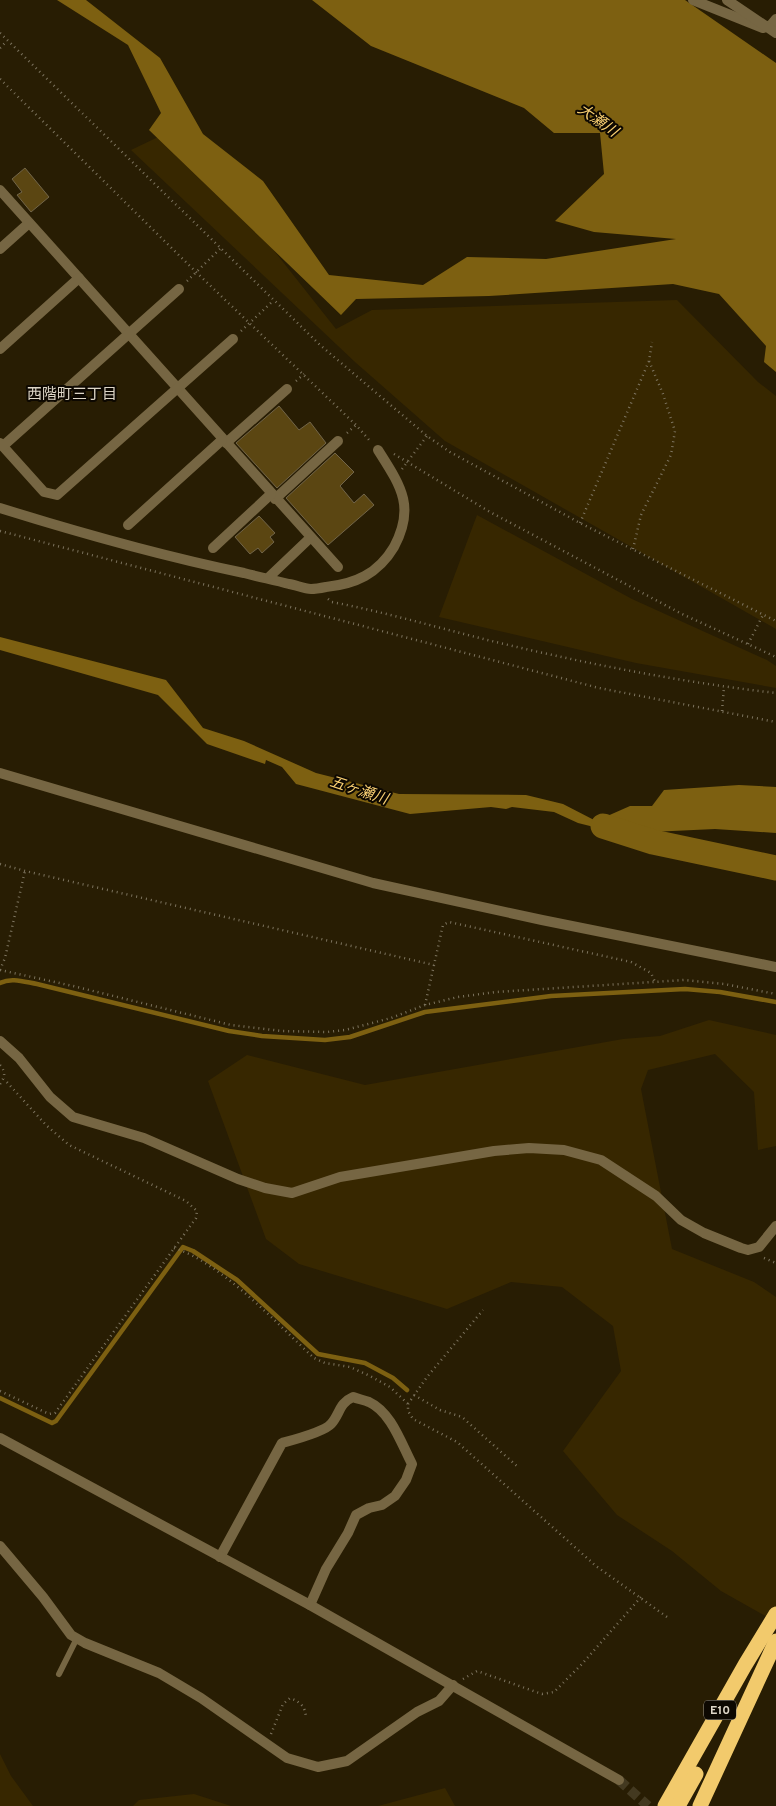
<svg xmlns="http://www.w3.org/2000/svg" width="776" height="1806" viewBox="0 0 776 1806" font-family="Overpass,'Noto Sans JP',sans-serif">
	<rect width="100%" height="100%" fill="#281d03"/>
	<g fill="#372700">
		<polygon points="177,128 336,329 372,310 677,300 758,382 776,396 776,629 445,441 355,362 131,150"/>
		<polygon points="477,515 632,599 767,660 776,666 776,688 636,663 439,617"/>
		<polygon points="709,1020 776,1035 776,1146 758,1150 754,1092 715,1054 648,1070 641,1089 672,1249 754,1282 776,1297 776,1622 721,1591 672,1551 617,1515 563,1451 621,1371 613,1326 562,1287 511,1282 447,1309 299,1264 266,1239 208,1081 247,1055 365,1085 623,1039 660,1036"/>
		<polygon points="0,1754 11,1776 33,1806 0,1806"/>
		<polygon points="445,1788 455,1806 378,1806"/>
		<polygon points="194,1794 231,1806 133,1806 139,1800"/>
	</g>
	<g fill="#7d6011">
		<polygon points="57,0 86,0 160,58 203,134 263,181 329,275 423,285 467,257 546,259 676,239 594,232 555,221 604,174 600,133 554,133 524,108 371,46 312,0 685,0 776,63 776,372 764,362 766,346 719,294 673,284 489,296 356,299 341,315 149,130 161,113 128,45"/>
		<polygon points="0,637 166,680 203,728 244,741 316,773 399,794 526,795 563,804 596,821 630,806 652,806 664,790 739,785 776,787 776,833 715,829 651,832 602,829 578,823 554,812 512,807 506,809 491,807 410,814 296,784 282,767 266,760 265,764 207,744 158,695 0,650"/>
	</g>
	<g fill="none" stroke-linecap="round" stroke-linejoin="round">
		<g stroke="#7d6011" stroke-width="4.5">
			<path d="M0 983C11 977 25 982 37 984L229 1031 262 1036 325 1040 350 1037 425 1012 551 996 685 989 720 992 776 1002"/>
			<polyline points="0,1398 52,1423 56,1421 183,1247 193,1251 237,1280 318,1354 365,1363 393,1378 407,1390"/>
		</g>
		<polyline stroke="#7d6011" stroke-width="25" points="603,826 653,842 776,868"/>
	</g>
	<g fill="#5b4612" stroke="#726549">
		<polygon points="25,168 49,197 31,212 17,195 22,192 12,179"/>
		<polygon points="279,406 299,430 310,422 326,443 277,488 236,443"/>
		<polygon points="335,453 354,472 340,486 354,503 364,494 374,505 328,545 286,498"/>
		<polygon points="259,516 275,533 270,537 274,542 262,553 258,548 250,554 235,537"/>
	</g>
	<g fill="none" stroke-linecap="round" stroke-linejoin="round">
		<polyline stroke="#433920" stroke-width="10" stroke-dasharray="10 5" stroke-linecap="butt" points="619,1780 648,1806"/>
		<g stroke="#7d745f" stroke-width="2.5" stroke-dasharray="1 4" stroke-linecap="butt">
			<polyline points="0,33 320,345 427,436 450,452 580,523 776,621"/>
			<polyline points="0,48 7,41"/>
			<polyline points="0,79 196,272 356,425 370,441"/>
			<polyline points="187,281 220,249"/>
			<polyline points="241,331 273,301"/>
			<polyline points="296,381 304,374"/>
			<polyline points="347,433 356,425"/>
			<polyline points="394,454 490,512 682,614 776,657"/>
			<polyline points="402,469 427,436"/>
			<polyline points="580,523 649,361"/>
			<polyline points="0,531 599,688 776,722"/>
			<polyline points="633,549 641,515 671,455 675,431 663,394 649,361 652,342"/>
			<path d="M328 599 332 602C395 614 455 633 517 647 603 667 689 683 776 693"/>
			<polyline points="748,644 763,615"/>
			<polyline points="722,711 724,687"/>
			<polyline points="0,864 25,871 434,965"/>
			<polyline points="0,970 73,986 231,1025 282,1031 327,1032 345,1030 391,1018 425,1005 458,997 496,992 684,980 724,984 776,994"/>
			<polyline points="0,970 5,958 25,871"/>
			<polyline points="425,1005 443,925 449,922 631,962 651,973 655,982"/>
			<path d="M0 1065C6 1072 5 1077 0 1084"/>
			<path d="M174 1248C222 1263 276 1323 314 1358L325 1363 350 1367 370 1376 390 1387 408 1404V1411L413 1419 457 1442 596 1566 667 1617"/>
			<polyline points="764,1258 776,1263"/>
			<polyline points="0,1391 49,1414 55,1413 196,1218 197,1211 186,1201 69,1145 46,1125 4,1079"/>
			<polyline points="414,1395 440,1410 462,1417 518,1467"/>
			<polyline points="408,1404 427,1377 483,1310"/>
			<polyline points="463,1679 477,1671 542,1694 554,1692 582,1664 641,1597"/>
			<path d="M271 1734 283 1704 290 1698C300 1702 305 1706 306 1717"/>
		</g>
		<polyline stroke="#766643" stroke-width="6" points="59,1674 77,1638"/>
		<g stroke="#766643" stroke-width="10">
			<polyline points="693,0 763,28 771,25 776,19"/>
			<polyline points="727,0 776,33"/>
			<polyline points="0,190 338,567"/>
			<polyline points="0,249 29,223"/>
			<polyline points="0,349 79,278"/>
			<polyline points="0,443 44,492 57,495 233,339"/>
			<polyline points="226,443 287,389"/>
			<polyline points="3,446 179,289"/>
			<polyline points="275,499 338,441"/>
			<path d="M0 508C80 533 162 556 244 573 259 577 274 580 289 584 296 585 304 589 311 589 315 589 321 588 326 587 355 584 378 574 394 547 416 506 400 485 378 450"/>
			<polyline points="128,525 222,440"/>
			<polyline points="213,548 271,494"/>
			<polyline points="268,578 310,538"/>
			<polyline points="0,1041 19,1058 50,1097 73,1117 144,1138 238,1179 265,1188 292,1193 340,1177 494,1151 529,1148 564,1150 601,1160 656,1196 681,1220 704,1233 741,1248 748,1250 759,1247 776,1226"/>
			<polyline points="0,1546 43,1597 71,1635 85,1643 159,1673 201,1698 287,1758 318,1767 347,1761 417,1712 439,1701 453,1685"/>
			<path d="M220 1557 282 1443C293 1440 324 1432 331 1424 340 1414 339 1403 353 1397 358 1399 364 1400 369 1402 391 1412 401 1443 412 1464L406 1480 395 1496 382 1505 369 1508 356 1515 348 1533 326 1569 310 1605"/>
		</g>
		<g stroke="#766643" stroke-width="10">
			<polyline points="0,773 373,883 542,920 776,967"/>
			<polyline points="0,1438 310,1605 619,1780"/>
		</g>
		<g stroke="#f2ca6c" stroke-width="15">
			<polyline points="665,1806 745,1665 776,1614"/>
			<polyline points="678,1806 696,1774"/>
			<polyline points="700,1806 776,1641"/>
		</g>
	</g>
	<g text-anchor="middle" stroke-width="4" stroke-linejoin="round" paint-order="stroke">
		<rect fill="#0d0801" stroke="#9f988c" stroke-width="1" x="704" y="1700.5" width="32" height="19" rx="4"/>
		<g font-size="12" font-weight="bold" fill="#ded6c7">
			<text x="720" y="1714">E10</text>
		</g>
		<g font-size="15" font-style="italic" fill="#f8cf72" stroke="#0d0801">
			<text transform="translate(598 120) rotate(35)" y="5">大瀬川</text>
			<text transform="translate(359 790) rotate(18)" y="5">五ヶ瀬川</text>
		</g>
		<g font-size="15" fill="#ded6c7" stroke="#0d0801">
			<text x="72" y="399">西階町三丁目</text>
		</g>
	</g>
</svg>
